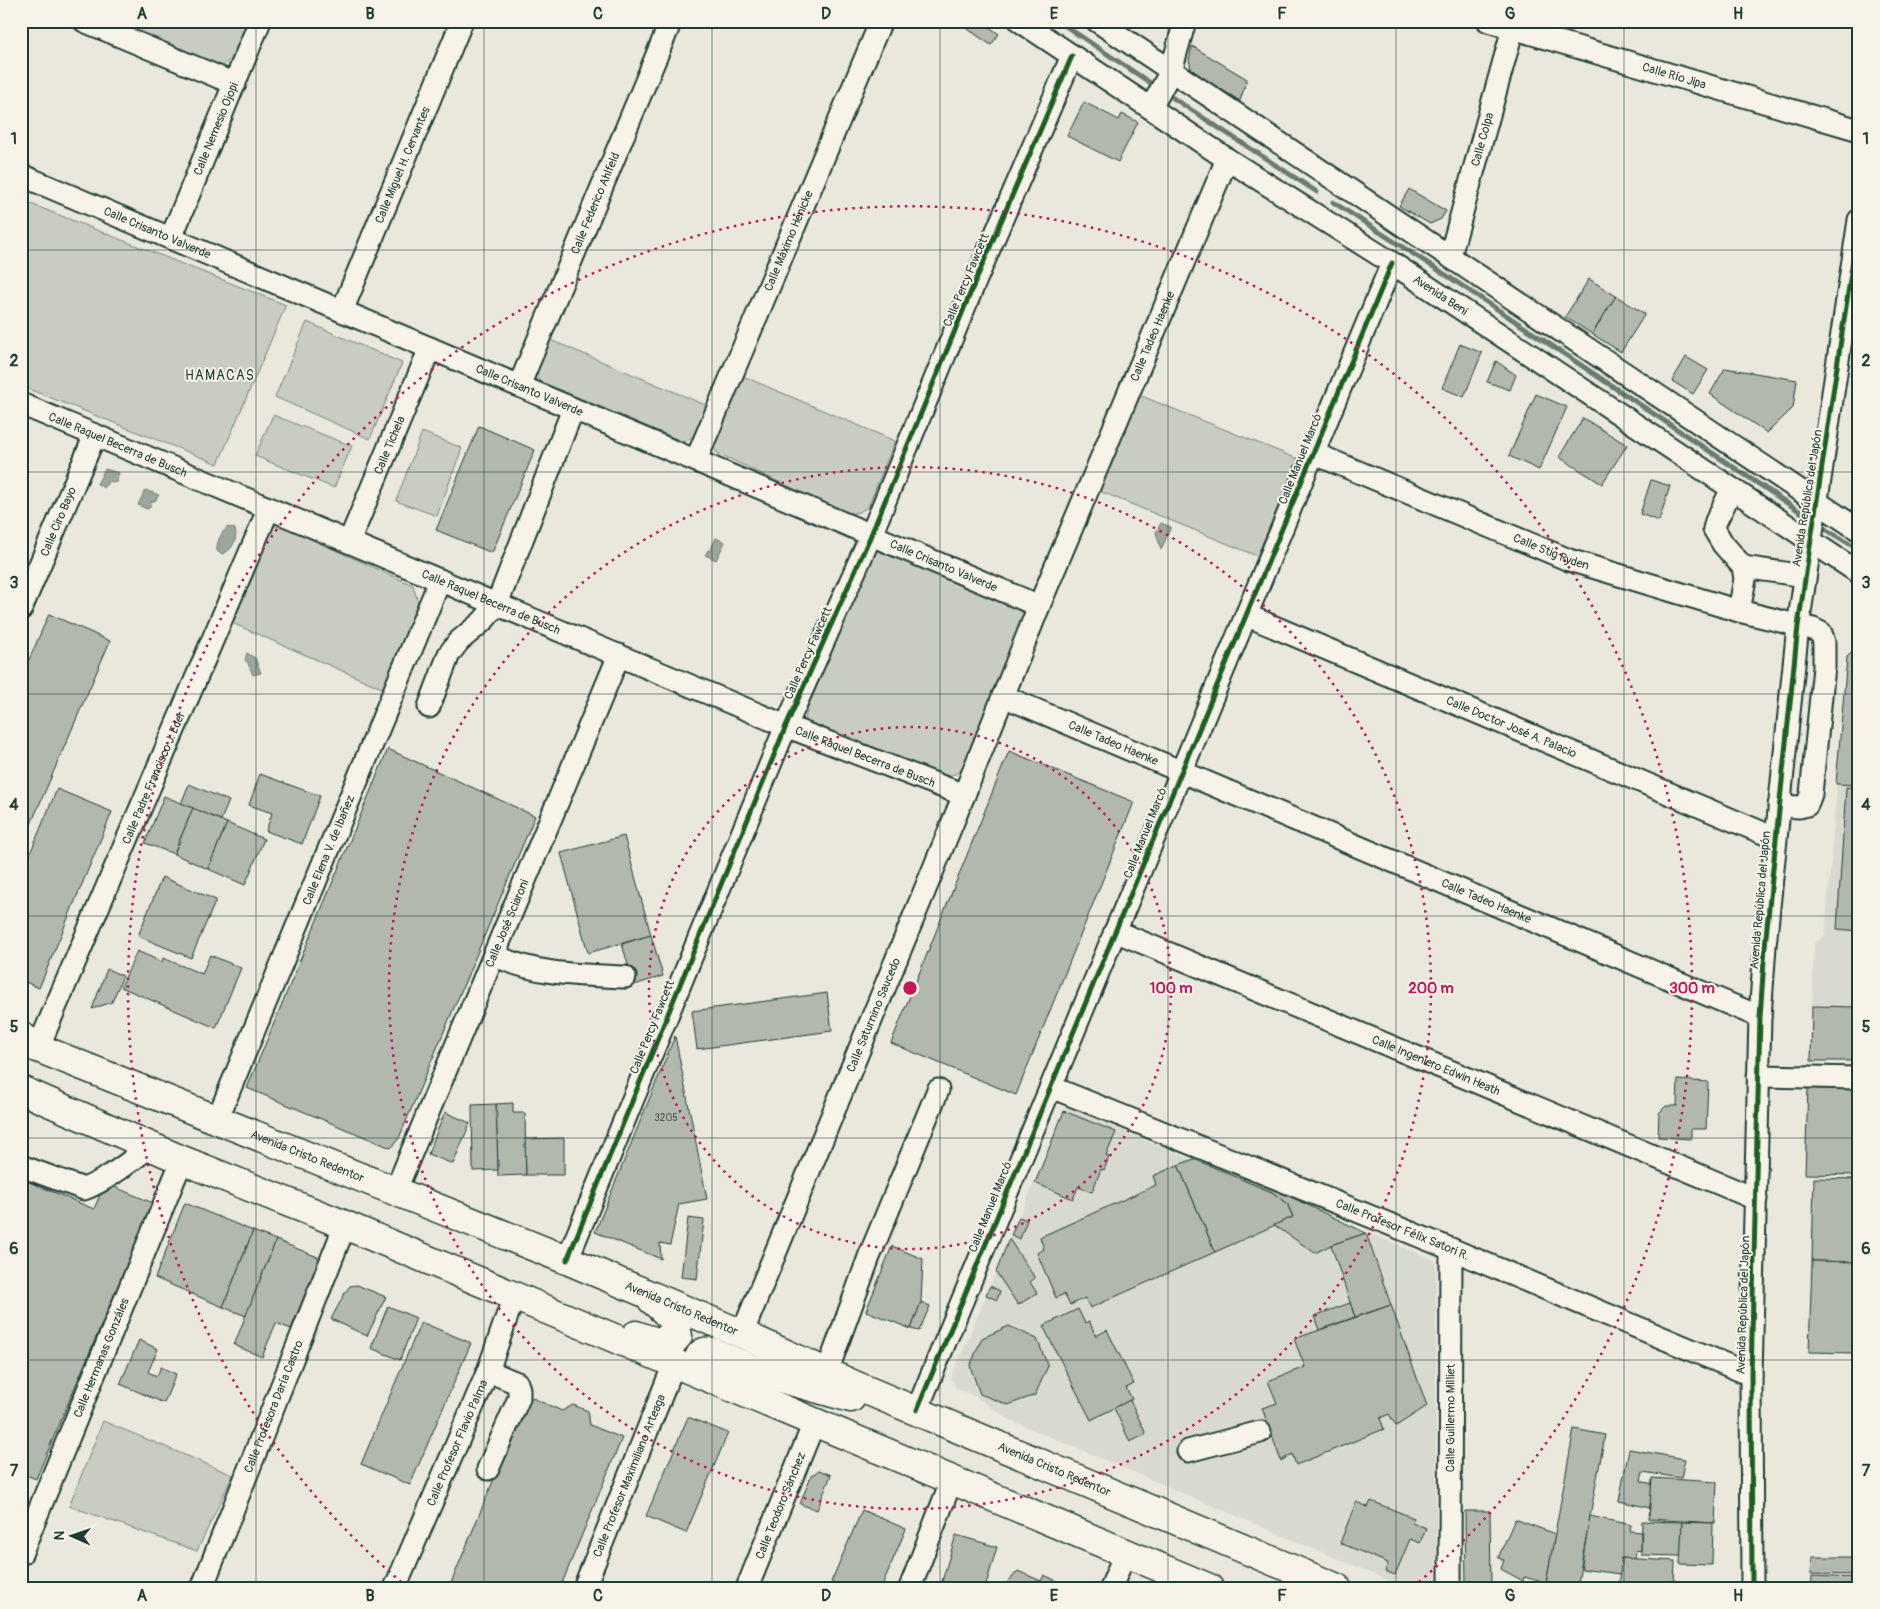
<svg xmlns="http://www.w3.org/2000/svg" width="1880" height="1609" viewBox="0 0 1880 1609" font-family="Pangolin,sans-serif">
	<rect width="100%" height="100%" fill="#eae8dd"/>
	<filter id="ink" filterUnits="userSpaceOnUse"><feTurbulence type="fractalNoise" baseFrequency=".02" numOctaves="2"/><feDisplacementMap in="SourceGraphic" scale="10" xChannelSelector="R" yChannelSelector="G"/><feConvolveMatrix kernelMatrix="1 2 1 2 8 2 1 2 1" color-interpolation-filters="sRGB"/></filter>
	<g filter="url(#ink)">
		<g fill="#d9dacf">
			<polygon points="1859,641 1859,1007 1812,1006 1814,943 1825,935 1847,657"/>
			<polygon points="1066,1107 1436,1261 1436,1588 1406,1588 1008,1419 976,1397 956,1388 951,1378"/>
		</g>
		<g fill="#c8ccc1" stroke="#74847a">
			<polygon points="145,21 247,21 232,58 223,66 214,66 139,37"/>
			<polygon points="21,200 286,305 218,464 21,386"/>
			<polygon points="307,322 402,363 370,439 275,397"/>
			<path d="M548 339 708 406C702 420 699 436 684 442L541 382 536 376V367Z"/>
			<polygon points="740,375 895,441 868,507 859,512 847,514 717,453 712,444"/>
			<polygon points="1139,395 1298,459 1257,556 1097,490"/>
			<polygon points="273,415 352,446 334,488 255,456"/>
			<polygon points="422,432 462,448 437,516 396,501"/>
			<polygon points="276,526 284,527 413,585 419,606 384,689 232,623 268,530"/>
			<polygon points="879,549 1022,608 1024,615 1023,621 960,772 949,776 937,777 809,727 805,719 809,704 873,556"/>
			<polygon points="103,1421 233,1475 197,1551 69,1506"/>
		</g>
		<g fill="#9ca69c" stroke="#6a7c72">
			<polygon points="105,469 119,473 116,483 109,481 104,488 97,484"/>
			<polygon points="145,490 159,495 155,501 152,501 149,508 147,509 138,505"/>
			<polygon points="1161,523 1171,527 1161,550 1156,532"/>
			<path d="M228 527 235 529C238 539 232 552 221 554L217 551C216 543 221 532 228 527Z"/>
			<polygon points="716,538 725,542 716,560 705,555 708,550 710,551"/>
			<polygon points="247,653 255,658 261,673 253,675 248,663 245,660"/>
		</g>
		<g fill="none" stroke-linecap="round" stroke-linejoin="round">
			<g stroke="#6a7c72" stroke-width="5">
				<polyline points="1058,21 1149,82"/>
				<polyline points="1173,98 1317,192"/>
				<polyline points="1333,202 1449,277 1808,517"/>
				<polyline points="1819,525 1859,550"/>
			</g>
		</g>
		<g fill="#b2b8ae" stroke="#1f3d34">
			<polygon points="956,21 981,21 999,34 991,45"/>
			<polygon points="1132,21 1158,21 1152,26 1147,27 1142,27"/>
			<polygon points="1192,46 1247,79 1240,101 1197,74 1191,68 1189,60"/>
			<polygon points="1084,102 1119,120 1122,114 1138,122 1118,162 1067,136"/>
			<polygon points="1409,189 1446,211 1441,219 1430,224 1399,206"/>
			<polygon points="1589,279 1616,296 1592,334 1565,317"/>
			<polygon points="1616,296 1645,314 1621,352 1592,334"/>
			<polygon points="1460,344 1482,353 1464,397 1442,388"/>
			<polygon points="1686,357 1708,370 1693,394 1672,381"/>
			<polygon points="1496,361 1516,375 1510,390 1487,382"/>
			<polygon points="1725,368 1797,380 1793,408 1767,433 1710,394"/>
			<polygon points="1536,394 1567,407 1539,470 1509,456"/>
			<polygon points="1583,418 1627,445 1602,484 1559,457"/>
			<polygon points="479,426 535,450 492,553 436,530"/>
			<polygon points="1651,480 1670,486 1659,521 1640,514"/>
			<polygon points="49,614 110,641 21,847 21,678"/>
			<polygon points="1859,645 1859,785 1836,784 1847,657"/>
			<polygon points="388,749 535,816 399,1138 391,1148 247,1088"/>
			<polygon points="1009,751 1134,802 1016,1095 891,1043"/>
			<polygon points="260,774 320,796 302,844 266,831 272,813 249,805"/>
			<polygon points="189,784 229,801 221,820 181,804"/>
			<polygon points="1846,787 1859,788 1859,931 1837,929"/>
			<polygon points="57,789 112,812 39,988 21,980 21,875"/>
			<polygon points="164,796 193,808 174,854 145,843"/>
			<polygon points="193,808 227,823 208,869 174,854"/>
			<polygon points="227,823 264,839 245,885 208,869"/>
			<polygon points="624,836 651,935 588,953 561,853"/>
			<polygon points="162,877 216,900 191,958 138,936"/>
			<polygon points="651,935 663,976 634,985 622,944"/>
			<polygon points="137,951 162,962 163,958 202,974 210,955 241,968 216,1028 121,987"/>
			<polygon points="107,969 123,976 112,1002 92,1009"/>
			<polygon points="827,993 832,1031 697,1049 692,1011"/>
			<polygon points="1812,1006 1859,1007 1859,1061 1811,1061"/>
			<polygon points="675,1036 707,1199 679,1204 670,1245 660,1243 661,1259 595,1232"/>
			<polygon points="1678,1080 1708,1082 1706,1129 1691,1129 1691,1139 1658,1137 1659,1113 1666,1106 1677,1106"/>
			<polygon points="1808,1086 1859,1087 1857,1175 1805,1174"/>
			<polygon points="513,1103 513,1113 525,1113 526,1175 498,1176 496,1104"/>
			<polygon points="496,1104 498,1170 473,1171 472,1105"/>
			<polygon points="1064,1111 1116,1132 1106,1156 1109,1157 1104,1170 1101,1169 1092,1192 1078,1187 1073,1199 1035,1183"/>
			<polygon points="445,1112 470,1123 453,1164 428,1154"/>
			<polygon points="564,1138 564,1175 526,1175 525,1139"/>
			<polygon points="1194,1159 1272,1192 1287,1203 1293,1217 1215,1252 1178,1165"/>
			<polygon points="1178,1165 1215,1252 1090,1308 1085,1298 1070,1305 1064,1294 1056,1298 1037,1253 1044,1249 1040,1237 1156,1185 1153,1176"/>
			<polygon points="1245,1175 1366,1233 1331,1245 1315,1253 1274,1225 1293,1217 1287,1203 1272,1192 1243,1180"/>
			<polygon points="1814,1178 1859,1179 1859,1262 1812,1261"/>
			<polygon points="22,1179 94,1209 105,1183 153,1203 36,1479 21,1473"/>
			<polygon points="185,1203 253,1231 223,1307 155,1278"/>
			<polygon points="1019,1217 1027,1220 1020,1239 1011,1235"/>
			<polygon points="688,1218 704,1220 697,1279 681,1277"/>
			<polygon points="253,1231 276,1240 246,1316 223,1307"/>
			<polygon points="1366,1233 1391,1305 1355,1317 1331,1245"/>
			<polygon points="1009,1239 1035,1278 1030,1282 1037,1293 1018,1305 996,1272"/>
			<polygon points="276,1240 320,1258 291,1329 276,1323 262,1357 234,1345"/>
			<polygon points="892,1246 923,1259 921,1302 911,1329 866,1311"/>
			<polygon points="1812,1261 1859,1262 1859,1345 1856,1345 1855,1353 1809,1352"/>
			<polygon points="357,1285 386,1297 367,1336 331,1319 346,1291 350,1286"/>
			<polygon points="990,1286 1000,1291 997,1300 986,1295"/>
			<polygon points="921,1302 930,1306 919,1331 911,1329"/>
			<polygon points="1350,1303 1355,1317 1319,1330 1314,1316"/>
			<polygon points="1391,1305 1427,1406 1396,1426 1389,1414 1380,1418 1384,1429 1296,1465 1292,1454 1281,1461 1262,1408 1277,1403 1268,1381 1305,1367 1294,1339"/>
			<polygon points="388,1306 416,1318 400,1360 371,1348"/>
			<polygon points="1078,1309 1085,1323 1089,1321 1096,1336 1107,1330 1134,1384 1126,1388 1132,1399 1091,1420 1043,1326"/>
			<polygon points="421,1322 471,1343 410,1485 361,1464"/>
			<polygon points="1009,1326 1037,1339 1048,1366 1035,1395 1008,1405 980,1394 970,1366 982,1338"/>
			<polygon points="139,1340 158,1349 148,1372 157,1376 161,1367 176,1374 164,1403 120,1384"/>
			<polygon points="528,1396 562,1411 573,1405 588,1411 590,1425 622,1438 560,1588 449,1588"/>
			<polygon points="1130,1400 1146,1434 1130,1442 1114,1408"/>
			<polygon points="688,1417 728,1433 686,1533 646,1516"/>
			<polygon points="1574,1429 1605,1435 1590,1516 1577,1588 1545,1588"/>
			<polygon points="1629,1449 1685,1459 1681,1478 1643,1472 1641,1481 1652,1484 1650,1508 1619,1501"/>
			<polygon points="819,1470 831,1475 817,1510 800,1504 811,1476"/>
			<polygon points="1652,1478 1717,1482 1715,1523 1649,1519"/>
			<polygon points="1371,1501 1414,1518 1412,1522 1426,1528 1420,1543 1410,1539 1395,1575 1385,1571 1388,1563 1340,1543 1356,1502 1368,1507"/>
			<polygon points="862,1510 906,1529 881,1588 844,1588 831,1582"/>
			<polygon points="1465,1511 1490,1511 1491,1588 1466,1588"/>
			<polygon points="1590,1516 1631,1525 1630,1531 1641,1532 1641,1551 1636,1550 1635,1559 1621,1558 1621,1574 1581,1569"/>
			<polygon points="1515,1519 1555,1534 1546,1583 1524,1577 1523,1581 1501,1569 1504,1560 1498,1558"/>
			<polygon points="1642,1521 1682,1522 1681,1556 1641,1555"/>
			<polygon points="1682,1522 1713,1523 1712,1565 1680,1564"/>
			<polygon points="956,1535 997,1547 985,1588 940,1588"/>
			<polygon points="1812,1557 1859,1557 1859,1575 1811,1574"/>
			<polygon points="1621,1558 1675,1561 1674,1585 1620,1583"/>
			<polygon points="1018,1571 1041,1581 1044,1575 1063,1584 1061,1588 1002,1588"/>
			<polygon points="1812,1576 1859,1578 1859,1588 1811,1588"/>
		</g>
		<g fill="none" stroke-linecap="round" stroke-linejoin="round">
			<defs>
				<g id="minor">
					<polyline points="84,21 235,84"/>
					<path id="s1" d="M1020 21 1227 159 1392 263 1859 573"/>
					<polyline points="1097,21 1859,530"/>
					<path id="s2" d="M1488 21 1859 130"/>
					<polyline points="1151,108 1171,71 1185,21"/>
					<path id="s3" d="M21 175 1039 606"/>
					<path id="s4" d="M171 238 260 21"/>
					<path id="s5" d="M1450 256 1515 21"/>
					<path id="s6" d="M342 311 462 21"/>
					<path id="s7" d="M519 386 671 21"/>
					<path id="s8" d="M21 404 786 726 964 795"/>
					<path id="s9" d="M1313 453 1569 560 1739 611 1813 629 1821 633 1824 642V667L1811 794 1807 805 1800 807 1779 806"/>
					<path id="s10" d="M696 460 881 21"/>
					<polyline points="1732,489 1716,521 1714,529 1723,544 1743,567 1745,579 1739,611"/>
					<path id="s11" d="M349 542 430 348"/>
					<polyline points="1743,567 1805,576"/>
					<path id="s12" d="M21 609 95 435"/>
					<path id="s13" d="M1246 615 1775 838"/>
					<path id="s14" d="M1003 696 1760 1017"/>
					<polyline points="429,707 449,654 459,641 483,621 497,604 573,409"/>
					<path id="s15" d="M1115 931 1756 1199"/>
					<path d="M494 955C535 975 580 975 625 977"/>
					<path id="s16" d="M38 1048 269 508"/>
					<polyline points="1758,1076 1859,1078"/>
					<path id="s17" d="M1051 1087 1451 1249 1751 1375"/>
					<path id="s18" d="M217 1120 440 580"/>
					<path d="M21 1166 84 1189C109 1179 129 1162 151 1146"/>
					<path id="s19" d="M395 1192 619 655"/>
					<polyline points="567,1260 786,726 871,535 972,289 1072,56"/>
					<path id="s20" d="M742 1334 964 795 1039 606 1227 159"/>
					<polyline points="827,1372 869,1257 938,1090"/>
					<polyline points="917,1410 1392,263"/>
					<polyline points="1188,1451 1260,1432"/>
					<polyline points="488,1469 519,1398 519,1389 517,1383 488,1371"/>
					<path id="s21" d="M21 1554 182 1160"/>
					<path id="s22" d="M202 1588 345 1225"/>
					<path id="s23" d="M395 1588 488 1371 514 1296"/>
					<path id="s24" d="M584 1588 674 1364"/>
					<path id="s25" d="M747 1588 814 1423"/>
					<polyline points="910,1588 952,1479"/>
					<polyline points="1111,1588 1125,1553"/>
					<path id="s26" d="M1450 1588 1451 1249"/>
					<polyline points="1752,1588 1751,1375 1760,1017 1765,946 1798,626 1859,220"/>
				</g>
				<g id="major">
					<path id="s27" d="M21 1043 38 1048 567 1260 742 1334 859 1387 1337 1588"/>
					<polyline points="21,1090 182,1160 345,1225 1209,1588"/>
					<path d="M636 1335C648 1340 659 1343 672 1343L678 1336C676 1320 664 1310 652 1300"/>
					<path d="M718 1381 703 1373 698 1365C698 1354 702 1350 713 1352L762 1373 851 1398"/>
				</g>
				<g id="highway">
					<polyline points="21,1036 38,1048"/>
					<polyline points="21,1091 25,1092"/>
				</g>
			</defs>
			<use href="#minor" stroke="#1f3d34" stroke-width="25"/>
			<use href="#major" stroke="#1f3d34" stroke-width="31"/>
			<use href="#highway" stroke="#1f3d34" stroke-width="31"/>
			<use href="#minor" stroke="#f7f3e8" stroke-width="21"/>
			<use href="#major" stroke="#f7f3e8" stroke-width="28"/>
			<use href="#highway" stroke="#f7f3e8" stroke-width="28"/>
			<defs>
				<g id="cycleway">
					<polyline points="567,1260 786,726 871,535 972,289 1072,56"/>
					<polyline points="917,1410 1392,263"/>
					<polyline points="1752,1588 1751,1375 1760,1017 1765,946 1798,626 1859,220"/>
				</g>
			</defs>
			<use href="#cycleway" stroke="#f7f3e8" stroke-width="8"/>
			<use href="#cycleway" stroke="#1b5e20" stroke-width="5"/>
		</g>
	</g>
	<path fill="none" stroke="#1f3d34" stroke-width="1" stroke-opacity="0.55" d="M256 21V1588M484 21V1588M712 21V1588M940 21V1588M1168 21V1588M1396 21V1588M1624 21V1588M21 250H1859M21 472H1859M21 694H1859M21 916H1859M21 1138H1859M21 1360H1859"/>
	<g fill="none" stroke="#c2185b" stroke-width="2.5" stroke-dasharray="2.5 5">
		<circle cx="910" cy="988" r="261"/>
		<circle cx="910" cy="988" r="521"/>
		<path d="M407 1587A782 782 0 1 1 1413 1587"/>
	</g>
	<g text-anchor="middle" stroke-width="4" stroke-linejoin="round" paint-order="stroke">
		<g font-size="10" fill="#445c52">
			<text x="666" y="1121">3205</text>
		</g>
		<g font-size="12" fill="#1f3d34" stroke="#f7f3e8">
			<text dy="4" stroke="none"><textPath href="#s2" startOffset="194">Calle Río Jipa</textPath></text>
			<text dy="4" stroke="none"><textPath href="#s4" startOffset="118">Calle Nemesio Ojopi</textPath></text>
			<text dy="4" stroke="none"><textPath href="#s5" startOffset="121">Calle Colpa</textPath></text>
			<text dy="4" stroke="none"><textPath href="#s6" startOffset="158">Calle Miguel H. Cervantes</textPath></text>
			<text dy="4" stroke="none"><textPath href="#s7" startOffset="198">Calle Federico Ahlfeld</textPath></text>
			<text dy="4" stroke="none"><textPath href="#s3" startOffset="148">Calle Crisanto Valverde</textPath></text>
			<text dy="4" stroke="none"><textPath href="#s10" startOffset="238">Calle Máximo Henicke</textPath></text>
			<text transform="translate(966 280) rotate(-67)" y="4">Calle Percy Fawcett</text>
			<text dy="4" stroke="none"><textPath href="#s1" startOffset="502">Avenida Beni</textPath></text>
			<text dy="4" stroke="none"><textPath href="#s20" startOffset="1079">Calle Tadeo Haenke</textPath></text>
			<text dy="4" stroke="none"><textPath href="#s3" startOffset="552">Calle Crisanto Valverde</textPath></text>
			<text dy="4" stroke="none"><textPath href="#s8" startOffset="105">Calle Raquel Becerra de Busch</textPath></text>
			<text dy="4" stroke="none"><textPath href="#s11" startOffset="105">Calle Tichela</textPath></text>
			<text transform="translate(1300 459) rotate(-68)" y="4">Calle Manuel Marcó</text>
			<text transform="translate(1807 498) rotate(-81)" y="4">Avenida República del Japón</text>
			<text dy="4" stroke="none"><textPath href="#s12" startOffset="95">Calle Ciro Bayo</textPath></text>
			<text dy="4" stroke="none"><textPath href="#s9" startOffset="258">Calle Stig Ryden</textPath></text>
			<text dy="4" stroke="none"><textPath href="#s3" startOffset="1002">Calle Crisanto Valverde</textPath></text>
			<text dy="4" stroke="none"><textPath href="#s8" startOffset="510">Calle Raquel Becerra de Busch</textPath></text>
			<text transform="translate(808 653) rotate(-66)" y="4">Calle Percy Fawcett</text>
			<text dy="4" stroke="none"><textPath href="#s13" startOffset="288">Calle Doctor José A. Palacio</textPath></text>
			<text dy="4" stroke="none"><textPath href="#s14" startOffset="120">Calle Tadeo Haenke</textPath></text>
			<text dy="4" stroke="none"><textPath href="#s8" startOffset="915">Calle Raquel Becerra de Busch</textPath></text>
			<text dy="4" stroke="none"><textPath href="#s16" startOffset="294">Calle Padre Francisco J. Eder</textPath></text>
			<text transform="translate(1145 833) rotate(-68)" y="4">Calle Manuel Marcó</text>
			<text dy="4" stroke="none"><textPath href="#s18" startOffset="292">Calle Elena V. de Ibañez</textPath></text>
			<text transform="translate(1760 900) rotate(-85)" y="4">Avenida República del Japón</text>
			<text dy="4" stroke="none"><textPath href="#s14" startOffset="525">Calle Tadeo Haenke</textPath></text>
			<text dy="4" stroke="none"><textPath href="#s19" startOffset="291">Calle José Sciaroni</textPath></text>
			<text dy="4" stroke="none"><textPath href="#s20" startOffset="345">Calle Saturnino Saucedo</textPath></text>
			<text transform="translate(652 1027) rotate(-68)" y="4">Calle Percy Fawcett</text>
			<text dy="4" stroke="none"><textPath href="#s15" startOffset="348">Calle Ingeniero Edwin Heath</textPath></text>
			<text dy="4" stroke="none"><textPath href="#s27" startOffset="308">Avenida Cristo Redentor</textPath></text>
			<text transform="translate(990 1207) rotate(-68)" y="4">Calle Manuel Marcó</text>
			<text dy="4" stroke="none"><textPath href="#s17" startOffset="379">Calle Profesor Félix Satori R.</textPath></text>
			<text transform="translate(1743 1305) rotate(-88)" y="4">Avenida República del Japón</text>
			<text dy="4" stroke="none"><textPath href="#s27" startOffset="712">Avenida Cristo Redentor</textPath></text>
			<text dy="4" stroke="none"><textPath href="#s21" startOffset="212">Calle Hermanas Gonzáles</textPath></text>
			<text dy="4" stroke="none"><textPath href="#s22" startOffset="195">Calle Profesora Daría Castro</textPath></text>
			<text dy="4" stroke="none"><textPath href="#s26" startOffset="170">Calle Guillermo Milliet</textPath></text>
			<text dy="4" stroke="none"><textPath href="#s23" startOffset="158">Calle Profesor Flavio Palma</textPath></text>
			<text dy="4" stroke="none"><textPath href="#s27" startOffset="1118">Avenida Cristo Redentor</textPath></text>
			<text dy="4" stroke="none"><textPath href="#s24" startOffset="121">Calle Profesor Maximiliano Arteaga</textPath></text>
			<text dy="4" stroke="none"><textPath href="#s25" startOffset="89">Calle Teodoro Sánchez</textPath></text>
		</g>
		<g font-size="14" letter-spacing="1" fill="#1f3d34" stroke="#f7f3e8">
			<text x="220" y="380">HAMACAS</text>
		</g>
	</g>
	<circle cx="910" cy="988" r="8" fill="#c2185b" stroke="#f7f3e8" stroke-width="2.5"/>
	<g font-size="15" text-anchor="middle" font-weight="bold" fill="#c2185b" stroke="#f7f3e8" stroke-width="4" stroke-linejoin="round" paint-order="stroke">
		<text x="1171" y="993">100 m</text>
		<text x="1431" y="993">200 m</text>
		<text x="1692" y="993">300 m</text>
	</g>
	<rect width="1880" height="1609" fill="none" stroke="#f7f3e8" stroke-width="55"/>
	<g transform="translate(72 1536) rotate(272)" stroke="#f7f3e8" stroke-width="4" paint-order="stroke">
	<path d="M0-4L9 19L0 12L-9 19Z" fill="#1f3d34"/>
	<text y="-8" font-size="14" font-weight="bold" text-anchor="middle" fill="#1f3d34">N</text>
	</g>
	<rect x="28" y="28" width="1824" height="1554" fill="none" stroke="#1f3d34" stroke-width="2"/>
	<g font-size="16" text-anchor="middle" font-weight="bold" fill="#1f3d34">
		<text x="142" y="19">A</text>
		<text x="370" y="19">B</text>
		<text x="598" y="19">C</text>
		<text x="826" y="19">D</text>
		<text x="1054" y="19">E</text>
		<text x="1282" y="19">F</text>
		<text x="1510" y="19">G</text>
		<text x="1738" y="19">H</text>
		<text x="14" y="144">1</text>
		<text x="1866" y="144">1</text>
		<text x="14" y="366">2</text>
		<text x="1866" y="366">2</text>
		<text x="14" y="588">3</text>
		<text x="1866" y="588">3</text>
		<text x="14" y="810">4</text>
		<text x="1866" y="810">4</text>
		<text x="14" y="1032">5</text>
		<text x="1866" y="1032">5</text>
		<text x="14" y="1254">6</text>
		<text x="1866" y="1254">6</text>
		<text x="14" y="1476">7</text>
		<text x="1866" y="1476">7</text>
		<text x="142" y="1601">A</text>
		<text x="370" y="1601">B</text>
		<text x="598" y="1601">C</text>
		<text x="826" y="1601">D</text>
		<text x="1054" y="1601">E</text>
		<text x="1282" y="1601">F</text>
		<text x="1510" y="1601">G</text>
		<text x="1738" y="1601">H</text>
	</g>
</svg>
